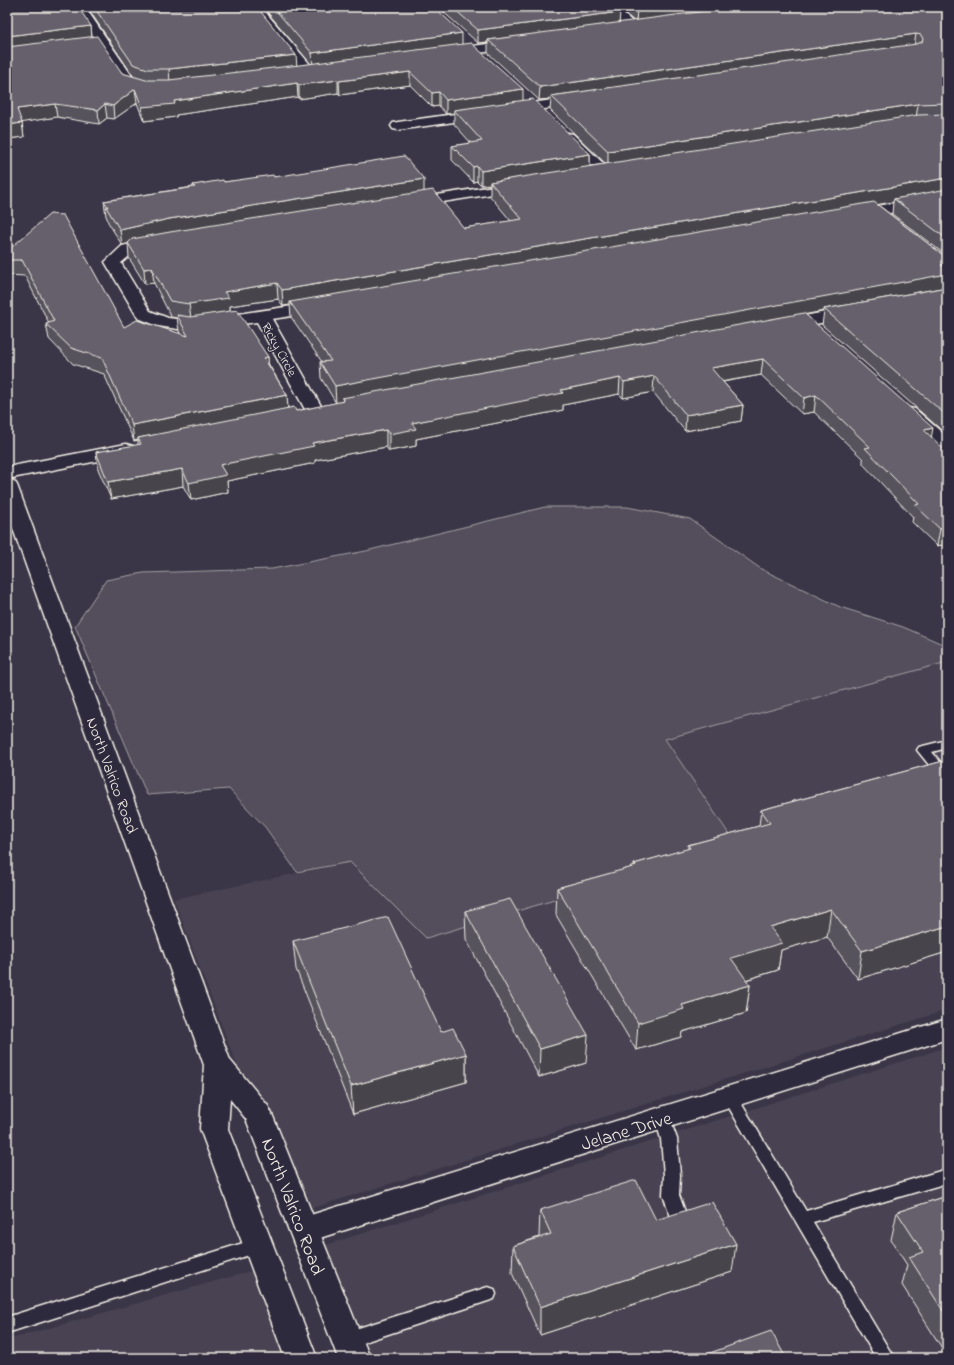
<svg xmlns="http://www.w3.org/2000/svg" width="954" height="1365" viewBox="0 0 954 1365" font-family="'Indie Flower',sans-serif">
	<rect width="100%" height="100%" fill="#3b3647"/>
	<filter id="ink" filterUnits="userSpaceOnUse"><feTurbulence type="fractalNoise" baseFrequency=".025" numOctaves="2"/><feDisplacementMap in="SourceGraphic" scale="8" xChannelSelector="R" yChannelSelector="G"/><feConvolveMatrix kernelMatrix="1 2 1 2 8 2 1 2 1" color-interpolation-filters="sRGB"/></filter>
	<g filter="url(#ink)">
		<g fill="#484352">
			<polygon points="947,662 947,1010 293,1214 174,899 350,862 426,938 737,846 665,739"/>
			<polygon points="947,1047 947,1358 345,1358 307,1251"/>
			<polygon points="265,1267 298,1358 7,1358 7,1340"/>
		</g>
		<polygon fill="#534e5c" stroke="#a4a0a2" points="545,507 627,507 690,519 761,569 840,607 903,627 947,646 947,662 665,739 737,846 426,938 350,862 297,872 265,827 229,789 147,795 75,626 106,580 143,573 272,569 366,551"/>
		<g fill="none" stroke-linecap="round" stroke-linejoin="round">
			<defs>
				<g id="service">
					<polygon points="947,740 947,748 932,752 947,770 947,782 942,781 917,750 919,747"/>
					<polygon points="730,1091 735,1093 806,1211 947,1169 947,1183 813,1222 894,1358 876,1358 725,1101 722,1097 725,1093"/>
					<polygon points="663,1112 668,1114 677,1139 680,1175 679,1195 691,1228 689,1233 683,1235 677,1233 663,1195 664,1175 661,1139 655,1118 658,1114"/>
					<polygon points="259,1238 265,1240 267,1245 265,1250 7,1333 7,1317"/>
					<polygon points="488,1287 494,1289 496,1294 494,1299 346,1348 340,1345 337,1340 340,1335 346,1332"/>
				</g>
				<g id="minor">
					<polygon points="73,7 85,7 134,79 152,85 154,88 152,91 147,92 124,85"/>
					<polygon points="249,7 261,7 314,69 316,72 314,75 304,75"/>
					<polygon points="601,7 615,7 640,28 638,31 630,31"/>
					<polygon points="518,40 522,41 524,44 522,47 449,57 444,56 443,53 444,50 449,49"/>
					<polygon points="581,96 586,97 588,100 586,103 398,130 393,129 391,126 393,123 398,122"/>
					<polygon points="568,133 573,134 610,170 612,173 610,176 605,177 600,176 563,140 561,137 563,134"/>
					<polygon points="519,182 524,183 526,186 524,189 411,207 406,206 404,203 406,200 411,199"/>
					<polygon points="947,194 947,202 854,220 849,218 846,215 849,212 854,210"/>
					<polygon points="157,238 163,240 165,243 163,246 133,253 121,263 150,311 168,318 191,321 319,302 325,303 327,307 325,311 272,319 325,413 322,417 316,418 310,417 307,413 257,322 191,331 158,326 138,318 105,262 122,246"/>
					<polygon points="853,307 859,308 861,312 859,316 782,330 776,329 774,325 776,321 782,320"/>
					<polygon points="909,408 915,409 947,437 947,453 940,451 903,417 900,413 903,409"/>
					<polygon points="126,444 133,446 135,450 133,454 7,479 7,467"/>
					<polygon points="947,1019 947,1039 304,1243 293,1239 289,1230 293,1221 304,1217"/>
				</g>
				<polygon id="tertiary" points="7,479 14,481 17,485 230,1060 268,1106 272,1114 370,1358 338,1358 246,1119 230,1099 228,1129 317,1358 285,1358 200,1129 204,1065 7,512"/>
			</defs>
			<use href="#service" stroke="#f4f1e8" stroke-width="3"/>
			<use href="#minor" stroke="#f4f1e8" stroke-width="3"/>
			<use href="#tertiary" stroke="#f4f1e8" stroke-width="3"/>
			<use href="#service" fill="#2f2a3d" fill-rule="evenodd"/>
			<use href="#minor" fill="#2f2a3d" fill-rule="evenodd"/>
			<use href="#tertiary" fill="#2f2a3d" fill-rule="evenodd"/>
		</g>
		<g fill="#57535d" stroke="#f4f1e8" fill-rule="evenodd">
			<path d="M7 7 91 26 92 36 122 73 134 77 87 7H257L297 66 311 64 263 7H434L462 44 523 100 590 154V166L606 164 550 110 551 99 539 100 488 53V42L478 43 438 7H614L620 23 634 21 617 7H947V256L892 214 893 202 877 204 943 255 947 256V435L822 325 824 311 806 315 932 437 947 544 937 546 912 522 913 517 863 464V459L814 412 802 414 761 375 723 382 743 405 741 421 685 431 653 392 623 398 619 394 563 405V410L416 439V446L389 451 386 447 315 460V463L227 481 228 492 191 500 183 486 111 499 98 469 96 452 138 445V440L134 441 104 374 73 364 49 339 46 324 49 323 25 276 7 275V251L124 327 180 334 179 331 177 318 171 317 154 283 145 284 129 258 128 243 122 245 108 222 107 218 106 216 104 201 193 187V185L274 177 424 192 464 228 511 221 490 196V184L481 185 477 181 473 182 452 160V146L471 143 454 124V113L446 114 439 106 432 107 410 85 340 95 338 93 299 99 298 97 176 115V117L144 121 137 103 114 119 107 118 99 124 57 117 22 122 24 137 7 139ZM278 299 283 306 290 305 291 317 322 362H320L321 378 336 403 296 411 288 408 287 395 268 363V357L230 311V306Z"/>
			<polygon points="947,760 947,952 858,979 827,937 781,950 778,970 746,980 750,985 746,1013 682,1032 681,1037 636,1050 556,915 557,888 634,867 634,864 688,849 688,845 759,826 761,810"/>
			<polygon points="465,911 586,1063 539,1077 466,939"/>
			<polygon points="293,941 441,1032 466,1054 466,1082 353,1114 296,969"/>
			<polygon points="947,1196 947,1356 902,1285 907,1265 891,1240 897,1212"/>
			<polygon points="540,1210 656,1220 732,1272 540,1335 512,1273 513,1246 539,1237"/>
		</g>
		<g fill="#47444c" stroke="#f4f1e8">
			<polygon points="657,7 747,7 636,22 637,10"/>
			<polygon points="620,12 619,25 488,40 488,42 478,43 478,30"/>
			<polygon points="91,26 92,39 7,49 7,36"/>
			<polygon points="462,33 462,46 313,66 312,53"/>
			<polygon points="916,34 914,47 551,96 551,99 539,100 540,87"/>
			<polygon points="296,55 297,68 170,82 169,69"/>
			<polygon points="410,72 410,85 340,95 339,81"/>
			<polygon points="338,80 338,93 299,99 299,85"/>
			<polygon points="297,83 298,97 176,115 176,117 144,121 142,107 174,101"/>
			<polygon points="135,89 137,103 114,119 113,106"/>
			<polygon points="523,89 523,103 454,110 454,113 446,114 446,100"/>
			<polygon points="439,92 439,106 432,107 432,93"/>
			<polygon points="55,104 57,117 19,123 17,109"/>
			<polygon points="105,104 107,118 99,124 98,110"/>
			<polygon points="918,104 916,118 608,165 608,151"/>
			<polygon points="22,123 24,137 7,139 7,125"/>
			<polygon points="590,154 590,168 490,182 490,184 481,185 481,171"/>
			<polygon points="477,166 477,181 473,182 473,167"/>
			<polygon points="947,178 947,191 894,199 893,202 292,304 290,302 290,305 283,306 282,290"/>
			<polygon points="424,179 424,194 171,234 122,245 120,230 169,219"/>
			<polygon points="947,264 947,287 824,309 824,311 344,401 342,398 343,401 336,403 335,386"/>
			<polygon points="152,268 154,283 145,284 144,269"/>
			<polygon points="277,283 278,299 230,306 230,314 191,319 189,304 224,292"/>
			<polygon points="268,357 269,373 264,358"/>
			<polygon points="763,359 761,375 709,384 711,368"/>
			<polygon points="654,376 653,392 623,398 624,382"/>
			<polygon points="620,378 619,394 563,405 563,410 416,439 416,446 389,451 389,434 412,423 561,390"/>
			<polygon points="287,395 288,412 138,438 138,440 134,441 132,425"/>
			<polygon points="816,395 814,412 802,414 804,398"/>
			<polygon points="743,405 741,421 685,431 686,415"/>
			<polygon points="933,428 930,444 924,430"/>
			<polygon points="386,430 386,447 315,460 315,463 227,481 228,492 191,500 189,483 220,465 312,443"/>
			<polygon points="182,469 183,486 111,499 108,482"/>
			<polygon points="947,527 947,544 937,546 940,529"/>
			<polygon points="831,909 827,937 781,950 778,970 728,985 731,958 770,927"/>
			<polygon points="947,926 947,952 858,979 862,951"/>
			<polygon points="750,985 746,1013 682,1032 681,1037 636,1050 638,1023 682,1005"/>
			<polygon points="588,1035 586,1063 539,1077 540,1049"/>
			<polygon points="466,1054 466,1082 353,1114 351,1086"/>
			<polygon points="736,1244 732,1272 540,1335 540,1307"/>
		</g>
		<g fill="#65616c" stroke="#f4f1e8">
			<polygon points="7,7 78,7 91,26 7,36"/>
			<polygon points="94,7 257,7 296,55 169,69 148,69 133,64"/>
			<polygon points="273,7 434,7 462,33 312,53"/>
			<polygon points="452,7 614,7 620,12 478,30"/>
			<polygon points="634,7 657,7 637,10"/>
			<polygon points="736,7 947,7 947,103 918,104 608,151 551,96 916,44 922,42 923,39 921,35 916,34 540,87 488,40"/>
			<polygon points="97,36 122,73 146,80 169,80 308,64 471,43 523,89 446,100 439,92 432,93 410,72 339,81 338,80 299,85 297,83 174,101 175,104 142,107 135,89 113,106 105,104 98,110 55,104 17,109 22,123 7,125 7,47"/>
			<polygon points="533,99 590,154 481,171 477,166 473,167 452,146 482,141 454,110"/>
			<polygon points="947,114 947,178 282,290 277,283 224,292 229,298 189,304 170,301 152,268 144,269 128,243 132,239 170,232 433,190 464,228 522,219 490,182 918,115"/>
			<polygon points="404,156 424,179 169,219 120,230 106,207 108,207 104,201 195,187 193,185 223,180 224,182 273,175 274,177"/>
			<polygon points="947,189 947,239 894,199"/>
			<polygon points="874,202 943,255 947,256 947,264 941,265 947,269 947,274 335,386 320,362 331,361 290,302"/>
			<polygon points="50,214 63,215 124,327 137,320 188,336 177,315 190,317 237,310 268,357 264,358 287,395 132,425 102,358 71,348 46,324 54,321 22,260 7,260 7,251"/>
			<polygon points="947,287 947,416 824,309"/>
			<polygon points="804,313 933,428 924,430 947,452 947,527 940,529 915,505 919,504 865,448 870,447 816,395 804,398 763,359 711,368 743,405 686,415 654,376 624,382 620,378 561,390 563,393 412,423 416,429 389,434 386,430 312,443 314,446 220,465 226,475 189,483 182,469 108,482 96,452 141,444 138,438 294,407 296,411 344,401 342,398"/>
			<polygon points="947,760 947,926 862,951 831,909 770,927 782,943 731,958 750,985 682,1005 684,1009 638,1023 557,888 636,866 634,864 690,848 688,845 770,823 761,810"/>
			<polygon points="510,899 588,1035 540,1049 465,911"/>
			<polygon points="388,917 441,1032 453,1028 466,1054 351,1086 293,941"/>
			<polygon points="636,1180 656,1220 712,1202 736,1244 540,1307 513,1246 551,1234 540,1210"/>
			<polygon points="947,1196 947,1317 909,1257 923,1252 897,1212"/>
			<polygon points="771,1331 786,1358 696,1358"/>
		</g>
	</g>
	<g text-anchor="middle" stroke-width="3" stroke-linejoin="round" paint-order="stroke">
		<g font-size="13" fill="#f4f1e8" stroke="#2f2a3d">
			<text transform="translate(280 349) rotate(61)" y="5">Ricky Circle</text>
		</g>
		<g font-size="16" fill="#f4f1e8" stroke="#2f2a3d">
			<text transform="translate(113 775) rotate(70)" y="6">North Valrico Road</text>
		</g>
		<g font-size="19" fill="#f4f1e8" stroke="#2f2a3d">
			<text transform="translate(626 1130) rotate(-17)" y="7">Jelane Drive</text>
			<text transform="translate(294 1206) rotate(69)" y="7">North Valrico Road</text>
		</g>
	</g>
	<rect width="954" height="1365" fill="none" stroke="#2f2a3d" stroke-width="24"/>
	<rect x="12" y="12" width="930" height="1341" fill="none" stroke="#f4f1e8" stroke-width="1.5" filter="url(#ink)"/>
</svg>
